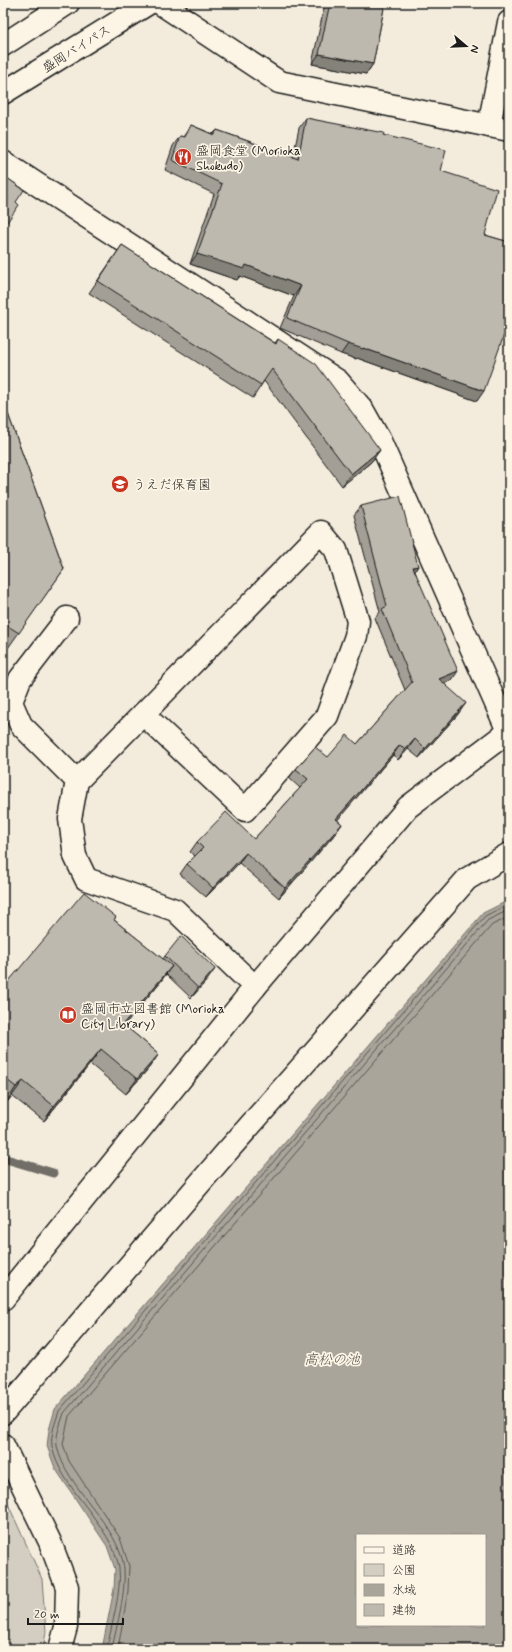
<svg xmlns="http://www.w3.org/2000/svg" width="512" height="1652" viewBox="0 0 512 1652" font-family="Mynerve,'Klee One',sans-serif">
	<rect width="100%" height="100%" fill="#f3ecdd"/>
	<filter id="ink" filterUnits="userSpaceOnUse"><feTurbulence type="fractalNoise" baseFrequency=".025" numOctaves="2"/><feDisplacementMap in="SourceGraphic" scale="8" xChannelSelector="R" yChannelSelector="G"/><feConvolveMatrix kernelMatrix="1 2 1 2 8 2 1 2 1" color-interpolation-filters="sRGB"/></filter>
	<g filter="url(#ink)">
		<polygon fill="#d3cec1" stroke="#78756e" points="3,1493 42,1579 46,1632 43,1649 3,1649"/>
		<path fill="#aaa59b" stroke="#716e68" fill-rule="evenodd" d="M509 900V1649H102L114 1589 115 1569 107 1546 55 1468 47 1446 49 1430 55 1409 483 913ZM357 1535H485V1625H357Z"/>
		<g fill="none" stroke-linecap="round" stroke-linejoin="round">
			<g stroke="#55534f" stroke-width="1">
				<path d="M107 1649C111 1626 122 1591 119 1568 112 1524 60 1489 52 1446 50 1435 56 1421 59 1411L485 916 509 904"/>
				<path d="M112 1649C117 1624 126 1594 124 1568 119 1525 65 1487 57 1446 55 1436 61 1423 64 1413L488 920 509 910"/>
				<polyline points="118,1649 128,1591 129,1566 120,1538 69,1461 63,1444 69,1416 492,925 509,917"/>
			</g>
			<polyline stroke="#716e68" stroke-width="9" points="3,1158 53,1173"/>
			<defs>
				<g id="street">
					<polyline points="489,126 509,22"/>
					<polyline points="3,162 338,381 362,409 380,441 508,731"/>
					<polygon points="321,532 336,550 358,621 356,636 327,716 245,810 143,714"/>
					<polyline points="67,618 20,679 11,702 21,725 77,781"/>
					<polyline points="143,714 77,781 70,819 75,856 86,879 175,910 255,987"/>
					<polyline points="3,1299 255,987 408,807 509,731"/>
					<polyline points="3,1413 224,1155 467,879 509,854"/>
					<polyline points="3,1445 50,1542 67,1587 66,1627 60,1649"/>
				</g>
				<polyline id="secondary" points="160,3 279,82 509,130"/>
				<g id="highway">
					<polyline points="3,45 68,3"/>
					<polyline points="3,93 149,3"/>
				</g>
			</defs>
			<use href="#street" stroke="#1c1c1c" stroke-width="25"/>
			<use href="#secondary" stroke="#1c1c1c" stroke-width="25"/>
			<use href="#highway" stroke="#1c1c1c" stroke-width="25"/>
			<use href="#street" stroke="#fcf5e5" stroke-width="22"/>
			<use href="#secondary" stroke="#fcf5e5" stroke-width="22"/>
			<use href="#highway" stroke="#fcf5e5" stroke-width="22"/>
		</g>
		<g fill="#a39f96" stroke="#1c1c1c">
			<polygon points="325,3 385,3 373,64 366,74 312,64"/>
			<polygon points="306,118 383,135 441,171 485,235 509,242 509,333 505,332 477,401 357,358 356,359 341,354 280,328 294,296 240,276 237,280 190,264 214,194 165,170 173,146 180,136 183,137 191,125 213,134 217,130 293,157 299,128"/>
			<polygon points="122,245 275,343 278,339 380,450 371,462 342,486 264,381 253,398 89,293"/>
			<polygon points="3,400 64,569 8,648 3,645"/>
			<polygon points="361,506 418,566 415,571 452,680 444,684 459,713 419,758 408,749 398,760 393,755 337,820 342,824 335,834 279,898 239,863 206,897 180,874 187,864 195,856 190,852 197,842 254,839 300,788 289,778 296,769 328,757 357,744 405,690 375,618 380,612 354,515"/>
			<polygon points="114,920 163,959 165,956 208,979 191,998 166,974 161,981 124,1025 159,1054 148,1069 126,1094 90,1064 44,1121 12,1096 6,1103 3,1101 3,988"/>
		</g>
		<g fill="#85827a" stroke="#1c1c1c">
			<polygon points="319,54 373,64 366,74 312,64"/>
			<polygon points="197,254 246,265 301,286 294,296 240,276 237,280 190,264"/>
			<polygon points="509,321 509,333 502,331"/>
			<polygon points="348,344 363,348 484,391 477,401 357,358 356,359 341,354"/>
			<polygon points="380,450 371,462 342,486 351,474"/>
			<polygon points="418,566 412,575 413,567"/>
			<polygon points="458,671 452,680 432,689 439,679"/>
			<polygon points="466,703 459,713 419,758 425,749"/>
			<polygon points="415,739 408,749 398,760 405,750"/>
			<polygon points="400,745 393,755 330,829 336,819"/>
			<polygon points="342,824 335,834 279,898 285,888"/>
			<polygon points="246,853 239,863 206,897 213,888"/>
			<polygon points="172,966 161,981 112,1040 123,1024"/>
			<polygon points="215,969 208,979 191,998 198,988"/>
			<polygon points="101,1049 90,1064 44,1121 54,1106"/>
			<polygon points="159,1054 148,1069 126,1094 137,1079"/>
			<polygon points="23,1081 12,1096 6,1103 16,1087"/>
		</g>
		<g fill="#beb9ae" stroke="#1c1c1c">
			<polygon points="330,3 385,3 373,64 319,54"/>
			<polygon points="306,118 384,133 383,135 446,150 441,171 497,189 485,235 509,242 509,321 484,391 363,348 363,349 348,344 287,318 301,286 246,265 244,269 197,254 222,184 172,160 180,136 185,137 191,125 214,135 217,130 298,159"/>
			<polygon points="3,175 24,190 16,202 19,205 3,228"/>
			<polygon points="122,245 276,344 278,339 316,364 380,450 351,474 272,369 261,385 98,281"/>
			<polygon points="3,400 64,569 19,633 3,623"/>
			<polygon points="400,496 418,566 413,567 458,671 439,679 466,703 425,749 415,739 405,750 400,745 336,819 342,824 285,888 246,853 213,888 187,864 203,848 197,842 226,812 254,839 308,779 296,769 315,747 328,757 347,735 357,744 412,682 382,609 387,606 361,506"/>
			<polygon points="84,892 116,917 114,920 172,966 123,1024 159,1054 137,1079 101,1049 54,1106 23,1081 16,1087 3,1077 3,988"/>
			<polygon points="181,936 215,969 198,988 165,956"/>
		</g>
	</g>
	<defs>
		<symbol id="restaurant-disc" viewBox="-11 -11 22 22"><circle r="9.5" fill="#c8321e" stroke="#fcf5e5"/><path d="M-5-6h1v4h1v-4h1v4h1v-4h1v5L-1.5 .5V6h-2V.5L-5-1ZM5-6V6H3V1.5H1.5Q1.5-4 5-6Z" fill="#fff"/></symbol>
		<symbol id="school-disc" viewBox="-11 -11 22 22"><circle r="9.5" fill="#c8321e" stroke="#fcf5e5"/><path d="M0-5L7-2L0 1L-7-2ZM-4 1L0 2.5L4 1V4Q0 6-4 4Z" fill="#fff"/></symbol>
		<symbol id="library-disc" viewBox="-11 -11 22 22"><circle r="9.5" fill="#c8321e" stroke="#fcf5e5"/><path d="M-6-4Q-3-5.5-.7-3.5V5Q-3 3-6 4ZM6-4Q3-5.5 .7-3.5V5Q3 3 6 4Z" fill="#fff"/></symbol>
	</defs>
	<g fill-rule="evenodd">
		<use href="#restaurant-disc" x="173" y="147" width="20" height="20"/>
		<use href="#school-disc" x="110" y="474" width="20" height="20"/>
		<use href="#library-disc" x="58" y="1005" width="20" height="20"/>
	</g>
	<g text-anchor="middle" stroke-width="3.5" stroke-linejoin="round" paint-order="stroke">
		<g font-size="13" fill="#1c1c1c" stroke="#fcf5e5">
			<text transform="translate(76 48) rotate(-32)" y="5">盛岡バイパス</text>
		</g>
		<g font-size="13" fill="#1c1c1c" stroke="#fcf5e5" text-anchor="start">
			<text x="196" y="155">盛岡食堂 (Morioka<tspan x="196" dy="15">Shokudo)</tspan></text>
			<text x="133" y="489">うえだ保育園</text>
			<text x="81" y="1013">盛岡市立図書館 (Morioka<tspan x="81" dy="15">City Library)</tspan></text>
		</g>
		<g font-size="14" font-style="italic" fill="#55534f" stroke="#fcf5e5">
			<text x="332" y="1364">高松の池</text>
		</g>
	</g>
	<rect width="512" height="1652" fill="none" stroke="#fcf5e5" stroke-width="16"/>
	<rect x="8" y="8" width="496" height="1636" fill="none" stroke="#1c1c1c" stroke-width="1.5" filter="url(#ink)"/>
	<rect x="356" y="1534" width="130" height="92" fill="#fcf5e5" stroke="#a29e95"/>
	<rect x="364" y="1547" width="20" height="6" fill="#fcf5e5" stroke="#a29e95"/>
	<text x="392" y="1554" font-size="12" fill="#1c1c1c">道路</text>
	<rect x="364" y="1564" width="20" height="12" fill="#d3cec1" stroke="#a29e95"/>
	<text x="392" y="1574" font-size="12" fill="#1c1c1c">公園</text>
	<rect x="364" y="1584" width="20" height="12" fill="#aaa59b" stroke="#a29e95"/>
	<text x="392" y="1594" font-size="12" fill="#1c1c1c">水域</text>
	<rect x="364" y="1604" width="20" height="12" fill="#beb9ae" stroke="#a29e95"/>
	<text x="392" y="1614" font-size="12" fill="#1c1c1c">建物</text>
	<g transform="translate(466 46) rotate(109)" stroke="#fcf5e5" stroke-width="3" paint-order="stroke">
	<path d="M0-3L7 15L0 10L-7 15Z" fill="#1c1c1c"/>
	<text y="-6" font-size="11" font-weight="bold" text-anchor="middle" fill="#1c1c1c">N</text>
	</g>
	<path d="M28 1618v6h95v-6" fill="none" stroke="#1c1c1c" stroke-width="2"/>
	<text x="34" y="1618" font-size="12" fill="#1c1c1c" stroke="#fcf5e5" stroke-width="3" paint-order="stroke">20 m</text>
</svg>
